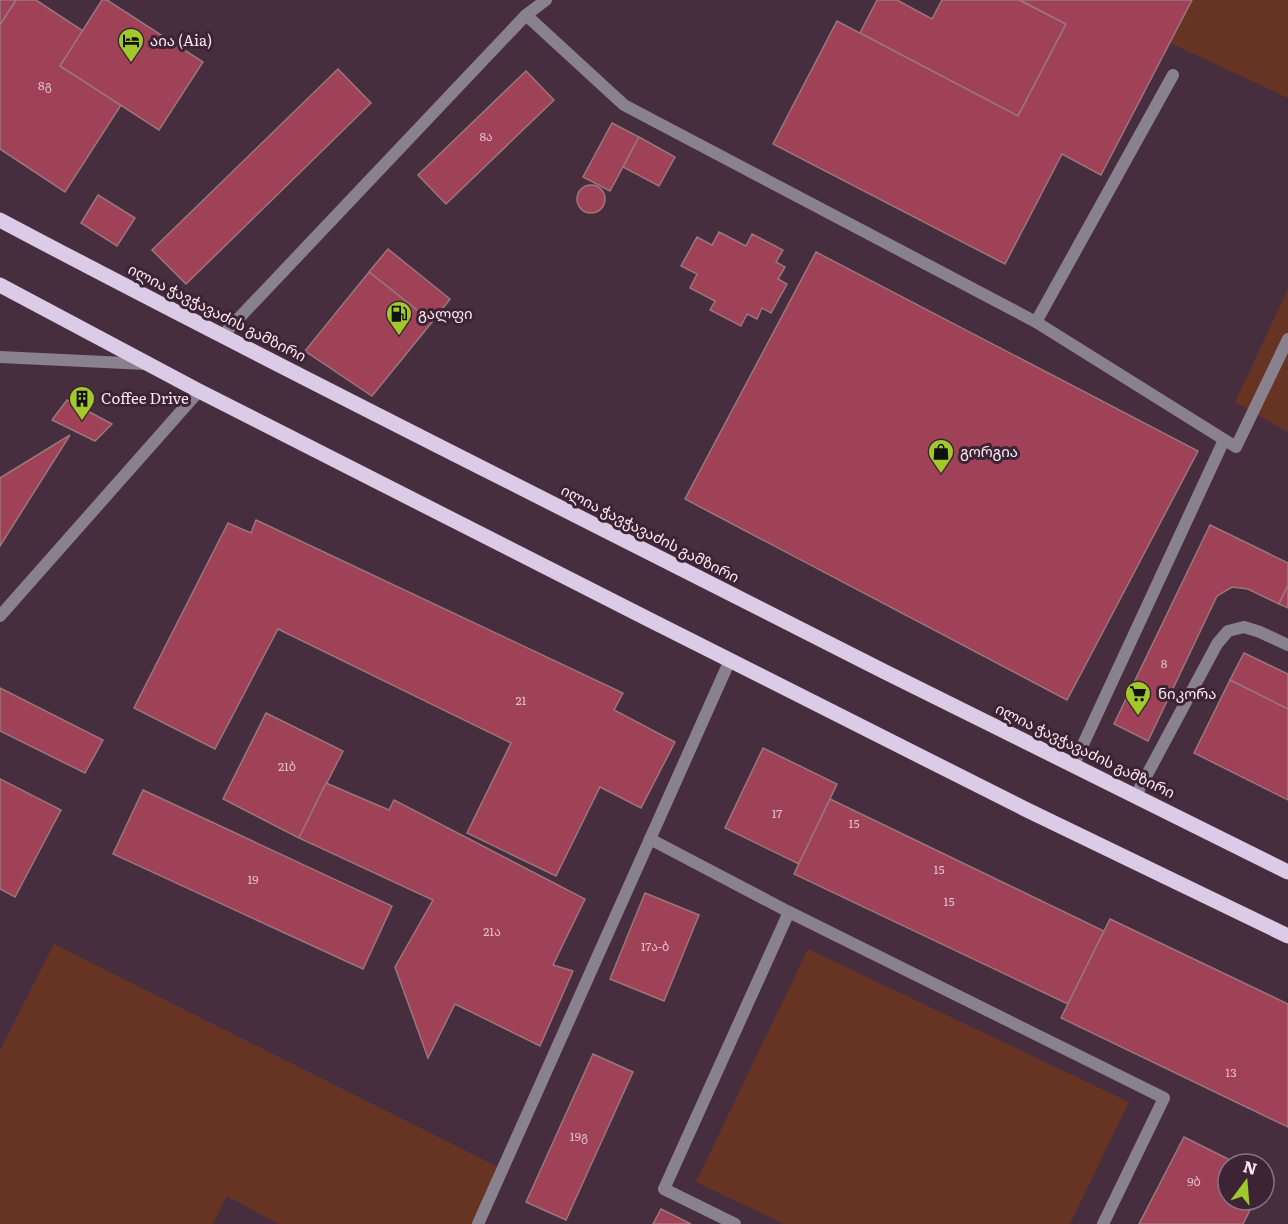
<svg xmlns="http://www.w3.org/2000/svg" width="1288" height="1224" viewBox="0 0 1288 1224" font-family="Literata,'Noto Sans Georgian',serif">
	<rect width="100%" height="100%" fill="#472e3f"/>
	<g fill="#673424">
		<polygon points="1183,0 1288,0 1288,98 1162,39"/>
		<polygon points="1288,289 1288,432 1235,402"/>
		<polygon points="54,944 502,1169 478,1224 279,1224 227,1196 213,1224 0,1224 0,1050"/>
		<polygon points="808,949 1129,1102 1070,1224 784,1224 696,1182"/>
	</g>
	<g fill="#9f4257" stroke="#9a767b" stroke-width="1.5">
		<polygon points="0,0 16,0 0,25"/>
		<polygon points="16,0 36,0 83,31 60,66 121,105 65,192 0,149 0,25"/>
		<polygon points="102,0 107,0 203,62 159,130 60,66"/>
		<polygon points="877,0 897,0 932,19 942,0 1019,0 1066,24 1018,116 860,33"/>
		<polygon points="1020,0 1192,0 1101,175 1062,154 1005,264 773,144 837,21 1018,116 1066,24"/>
		<polygon points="338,69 371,103 186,284 152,250"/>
		<polygon points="526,71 554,100 446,204 418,175"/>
		<polygon points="612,123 639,137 610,191 583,177"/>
		<polygon points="639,137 675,157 659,186 623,167"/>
		<circle cx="591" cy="199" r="14"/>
		<polygon points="98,195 135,218 117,246 81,223"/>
		<polygon points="719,232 746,246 752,234 783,250 776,262 785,267 778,279 787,284 771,313 762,308 757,319 747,314 741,326 710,310 715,301 690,288 697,274 681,266 697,237 712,245"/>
		<polygon points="388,249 450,299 432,322 369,272"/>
		<polygon points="816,252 1198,451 1067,700 685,499"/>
		<polygon points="369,272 432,322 372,396 305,351"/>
		<polygon points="67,400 112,424 95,441 52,420"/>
		<polygon points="70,435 0,546 0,478"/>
		<polygon points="256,520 623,693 614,710 675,742 641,808 600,787 556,876 467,833 511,743 278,629 215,749 134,708 228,523 251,533"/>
		<polygon points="1210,525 1288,563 1288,585 1279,604 1248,589 1232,587 1217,596 1148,741 1114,724"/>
		<polygon points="1288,585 1288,608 1279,604"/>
		<polygon points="1244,653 1288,674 1288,709 1230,680"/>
		<polygon points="1230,680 1288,709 1288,800 1194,753"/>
		<polygon points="0,688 103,740 85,773 0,731"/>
		<polygon points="266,713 343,751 299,838 223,799"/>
		<polygon points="763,748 837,784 799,864 725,828"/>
		<polygon points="0,779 61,810 15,897 0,889"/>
		<polygon points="326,783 389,810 394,800 585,899 553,965 573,971 540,1046 455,1004 428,1058 395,967 433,900 299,838"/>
		<polygon points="143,790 392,906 363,969 113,854"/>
		<polygon points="830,799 1104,931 1068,1004 794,874"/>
		<polygon points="645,893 699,915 664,1001 610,979"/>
		<polygon points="1110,919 1288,1004 1288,1127 1061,1018"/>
		<polygon points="593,1054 633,1072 566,1220 526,1202"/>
		<polygon points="1184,1137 1238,1164 1228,1164 1228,1200 1255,1200 1243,1224 1139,1224"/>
		<polygon points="661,1209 691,1224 653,1224"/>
	</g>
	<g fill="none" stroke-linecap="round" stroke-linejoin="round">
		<g stroke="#89828e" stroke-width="12">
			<polyline points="526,15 624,105 1036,322 1236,447 1288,339"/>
			<polyline points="1036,322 1173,75"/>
			<polyline points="0,357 146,364"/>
			<polyline points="0,616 199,391"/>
			<polyline points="1073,766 1224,440"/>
			<polyline points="1135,797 1217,644 1228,631 1244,627 1260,632 1288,645"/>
			<polyline points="650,839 789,912 1164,1098 1103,1224"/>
			<polyline points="478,1224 730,660"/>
			<polyline points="735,1224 664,1189 789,912"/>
		</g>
		<polyline stroke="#89828e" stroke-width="12" points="222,336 526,15 546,0"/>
		<g stroke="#dbcbe6" stroke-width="15">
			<path d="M0 220C160 305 322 387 484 469 751 605 1019 740 1288 872"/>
			<polyline points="0,285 199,391 646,618 1025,809 1288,936"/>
		</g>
	</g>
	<defs>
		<symbol id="hotel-pin" viewBox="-11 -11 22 30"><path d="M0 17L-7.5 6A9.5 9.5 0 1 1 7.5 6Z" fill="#a1c929" stroke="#3d2434"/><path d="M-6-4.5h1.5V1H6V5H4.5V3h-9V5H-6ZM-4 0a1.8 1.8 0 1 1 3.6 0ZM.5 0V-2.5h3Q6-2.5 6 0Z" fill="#111"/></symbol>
		<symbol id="fuel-pin" viewBox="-11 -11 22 30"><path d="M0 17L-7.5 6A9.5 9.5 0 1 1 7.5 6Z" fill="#a1c929" stroke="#3d2434"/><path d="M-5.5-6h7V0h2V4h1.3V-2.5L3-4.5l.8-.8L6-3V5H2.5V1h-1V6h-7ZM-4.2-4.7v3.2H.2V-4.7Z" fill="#111"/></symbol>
		<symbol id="building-pin" viewBox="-11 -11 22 30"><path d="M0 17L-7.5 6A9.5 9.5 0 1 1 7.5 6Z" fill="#a1c929" stroke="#3d2434"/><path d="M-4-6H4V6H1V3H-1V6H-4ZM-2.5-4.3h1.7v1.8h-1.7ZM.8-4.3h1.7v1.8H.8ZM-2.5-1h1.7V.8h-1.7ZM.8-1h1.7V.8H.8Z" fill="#111"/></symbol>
		<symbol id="shop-pin" viewBox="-11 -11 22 30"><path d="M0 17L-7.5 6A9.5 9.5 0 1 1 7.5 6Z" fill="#a1c929" stroke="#3d2434"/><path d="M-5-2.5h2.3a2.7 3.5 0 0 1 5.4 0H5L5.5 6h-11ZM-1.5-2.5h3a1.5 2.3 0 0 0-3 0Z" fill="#111"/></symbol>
		<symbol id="supermarket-pin" viewBox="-11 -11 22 30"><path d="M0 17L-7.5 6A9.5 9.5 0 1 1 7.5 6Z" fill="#a1c929" stroke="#3d2434"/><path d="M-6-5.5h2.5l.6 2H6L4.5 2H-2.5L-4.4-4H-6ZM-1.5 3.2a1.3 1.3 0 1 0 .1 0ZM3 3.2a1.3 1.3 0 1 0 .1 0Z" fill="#111"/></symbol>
	</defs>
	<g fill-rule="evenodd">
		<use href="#hotel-pin" x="116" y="26" width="30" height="40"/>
		<use href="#fuel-pin" x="384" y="299" width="30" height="40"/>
		<use href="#building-pin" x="67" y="384" width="30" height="40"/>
		<use href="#shop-pin" x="926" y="437" width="30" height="40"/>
		<use href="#supermarket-pin" x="1123" y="679" width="30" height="40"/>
	</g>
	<g text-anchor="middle" stroke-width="6" stroke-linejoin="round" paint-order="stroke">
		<g font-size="12" fill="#e3becc">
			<text x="45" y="90">8გ</text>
			<text x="486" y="141">8ა</text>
			<text x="1164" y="668">8</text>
			<text x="521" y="705">21</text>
			<text x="287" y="771">21ბ</text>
			<text x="777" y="818">17</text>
			<text x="854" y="828">15</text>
			<text x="939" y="874">15</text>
			<text x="253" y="884">19</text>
			<text x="949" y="906">15</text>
			<text x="492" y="936">21ა</text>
			<text x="655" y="951">17ა-ბ</text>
			<text x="1231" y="1077">13</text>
			<text x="579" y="1141">19გ</text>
			<text x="1194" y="1186">9ბ</text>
		</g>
		<g font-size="15" fill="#fae8f3" stroke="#3d2434" text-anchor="start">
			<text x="150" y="46">აია (Aia)</text>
			<text x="418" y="319">გალფი</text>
			<text x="101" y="404">Coffee Drive</text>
			<text x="960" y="457">გორგია</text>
			<text x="1158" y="699">ნიკორა</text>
		</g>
		<g font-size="15" fill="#fae8f3" stroke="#3d2434">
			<text transform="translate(217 313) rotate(27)" y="5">ილია ჭავჭავაძის გამზირი</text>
			<text transform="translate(650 534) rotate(27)" y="5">ილია ჭავჭავაძის გამზირი</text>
			<text transform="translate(1085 751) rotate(26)" y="5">ილია ჭავჭავაძის გამზირი</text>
		</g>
	</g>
	<g transform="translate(1246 1182) rotate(16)"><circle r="28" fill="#3d2434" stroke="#897280" stroke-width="1.5"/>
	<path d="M0-4.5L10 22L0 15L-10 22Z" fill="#a1c929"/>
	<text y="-9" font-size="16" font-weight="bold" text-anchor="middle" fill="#fae8f3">N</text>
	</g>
</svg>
